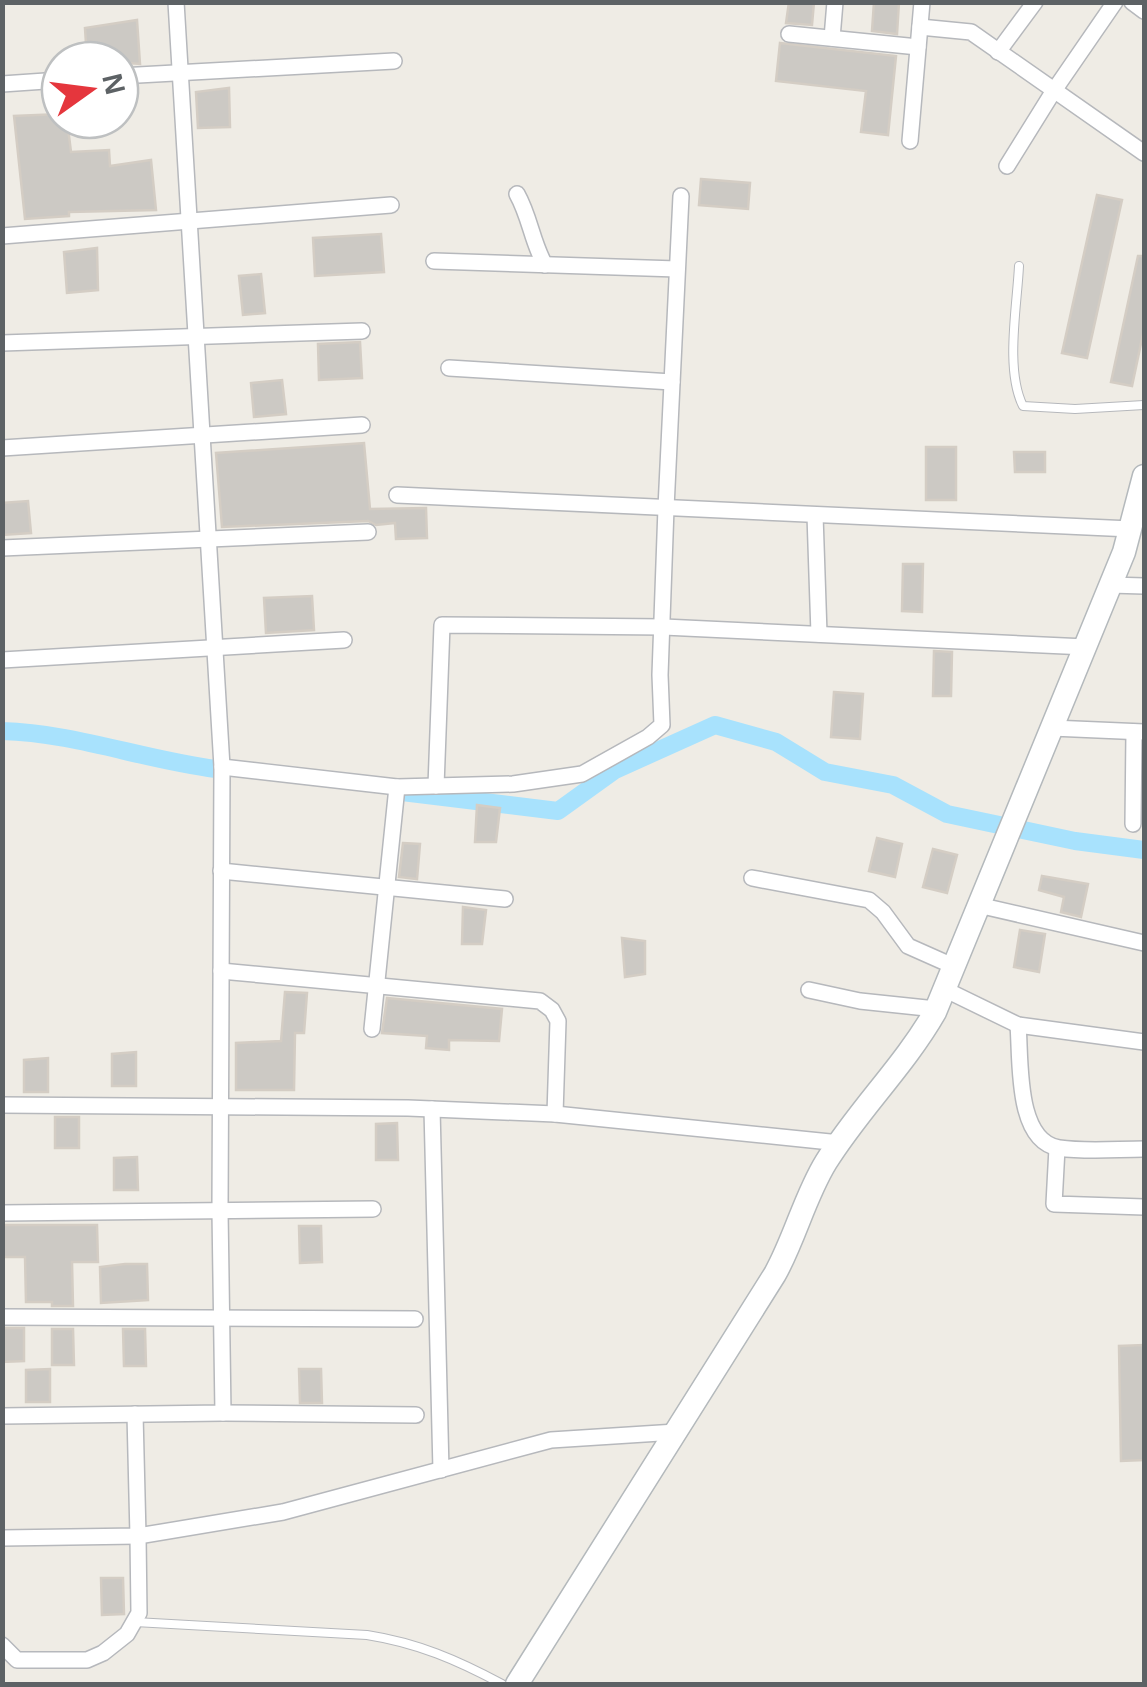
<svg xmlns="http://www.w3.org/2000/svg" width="1147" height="1687" viewBox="0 0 1147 1687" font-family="Arial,sans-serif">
	<rect width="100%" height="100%" fill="#efece5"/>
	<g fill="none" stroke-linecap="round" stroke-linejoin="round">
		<g stroke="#a8e2fd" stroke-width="18">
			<path d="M2 731C75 733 144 760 216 769"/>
			<polyline points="402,792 558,811 615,770 715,725 776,742 825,772 893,785 947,814 1075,841 1144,850"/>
		</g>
	</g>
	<g fill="#ccc9c4" stroke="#d4cdc4" stroke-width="2.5">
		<polygon points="789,2 814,2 812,25 786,23"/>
		<polygon points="874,2 899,2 897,34 872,31"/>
		<polygon points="137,20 140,64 87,60 85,28"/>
		<polygon points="780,43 896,56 888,135 861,132 866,91 776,81"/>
		<polygon points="229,88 230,127 198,128 196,92"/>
		<polygon points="60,114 60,120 67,120 71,152 109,150 110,166 151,160 156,210 69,212 69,216 25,219 14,116"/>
		<polygon points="701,179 750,183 748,209 699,205"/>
		<polygon points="1097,195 1122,200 1087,358 1062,353"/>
		<polygon points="381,234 384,272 315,276 313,238"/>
		<polygon points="97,248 98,290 67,293 64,252"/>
		<polygon points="1138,256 1144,256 1144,329 1132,386 1111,382"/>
		<polygon points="261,274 265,313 243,315 239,276"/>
		<polygon points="360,342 362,378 319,380 318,344"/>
		<polygon points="282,380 286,414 254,417 251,383"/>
		<polygon points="364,443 370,509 426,508 427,538 396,539 395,523 376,525 368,521 222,527 216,453"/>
		<rect x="926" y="447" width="30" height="53"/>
		<polygon points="1014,452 1045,452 1045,472 1015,472"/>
		<polygon points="28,501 31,533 2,535 2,503"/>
		<polygon points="903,564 923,564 922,612 902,611"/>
		<polygon points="312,596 314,630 266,633 264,598"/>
		<polygon points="934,651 952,652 951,696 933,696"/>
		<polygon points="834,692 863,694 860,739 831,737"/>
		<polygon points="477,805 500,808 496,842 475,842"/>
		<polygon points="877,838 902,844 895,877 869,871"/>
		<polygon points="403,843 420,844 417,879 399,877"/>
		<polygon points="933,849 957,855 947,893 923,887"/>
		<polygon points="1042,876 1088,884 1081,917 1061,912 1064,897 1039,890"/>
		<polygon points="463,907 486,910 482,944 462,944"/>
		<polygon points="1020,930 1045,934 1039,972 1014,967"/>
		<polygon points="622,938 645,941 645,974 625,977"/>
		<polygon points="285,992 307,993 304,1033 295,1033 294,1090 236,1090 236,1043 281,1041"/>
		<polygon points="387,998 502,1009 499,1041 449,1040 449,1050 426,1048 427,1036 382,1033"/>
		<polygon points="136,1052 136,1086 112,1086 112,1054"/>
		<polygon points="48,1058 48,1092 24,1092 24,1060"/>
		<rect x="55" y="1117" width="24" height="31"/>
		<polygon points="397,1123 398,1160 376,1160 376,1124"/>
		<polygon points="137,1157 138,1190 114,1190 114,1158"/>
		<polygon points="2,1225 97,1225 98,1262 72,1262 73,1306 52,1306 52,1302 26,1302 25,1257 2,1257"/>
		<polygon points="299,1226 321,1226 322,1262 300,1263"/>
		<polygon points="125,1264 147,1264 148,1300 101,1303 100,1267"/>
		<polygon points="2,1328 24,1328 24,1361 2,1362"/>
		<polygon points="52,1329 73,1329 74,1365 52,1365"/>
		<polygon points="123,1329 145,1329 146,1366 124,1366"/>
		<polygon points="1144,1345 1144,1460 1121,1461 1119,1346"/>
		<polygon points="50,1369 50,1402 26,1402 26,1370"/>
		<polygon points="299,1369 321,1369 322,1403 300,1403"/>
		<polygon points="101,1578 123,1578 124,1614 102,1615"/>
	</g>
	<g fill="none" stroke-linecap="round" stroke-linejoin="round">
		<defs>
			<g id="lane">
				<path d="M1019 266C1017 307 1005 370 1023 406L1075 409 1144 405"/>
				<path d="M135 1622 367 1635C418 1643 457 1660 502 1684"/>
			</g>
			<g id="street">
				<polyline points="1132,2 1144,11"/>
				<polyline points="920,27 971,32 1144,153"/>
				<polyline points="789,34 918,47"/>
				<polyline points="832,38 835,2"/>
				<polyline points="998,52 1035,2"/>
				<polyline points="120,76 394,61"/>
				<polyline points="2,84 60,80"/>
				<polyline points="910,141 922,2"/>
				<polyline points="1007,166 1053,92 1115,2"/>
				<path d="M517 194C530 217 532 242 545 265"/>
				<polyline points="2,236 391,205"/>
				<polyline points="434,261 677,269"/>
				<polyline points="2,343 362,331"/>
				<polyline points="449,368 672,382"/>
				<polyline points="2,448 362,425"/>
				<polyline points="397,495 1131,529"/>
				<polyline points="815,515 819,634"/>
				<polyline points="2,548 368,532"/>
				<polyline points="1110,585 1144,586"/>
				<polyline points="2,660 344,640"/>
				<polyline points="1052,728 1144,732"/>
				<polyline points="222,767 397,787 513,784 582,774 648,737 662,725 660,675 666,508 681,196"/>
				<polyline points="436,786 442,625 664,627 1086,647"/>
				<polyline points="1133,824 1134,732"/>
				<polyline points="221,871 505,899"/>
				<polyline points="752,878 869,900 883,912 908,946 953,966"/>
				<polyline points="978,905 1144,943"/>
				<polyline points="221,971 540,1001 552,1010 558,1021 555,1114"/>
				<polyline points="944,989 1018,1025 1144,1042"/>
				<polyline points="809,990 860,1001 936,1009"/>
				<path d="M1018 1025C1021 1059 1015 1141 1059 1148 1086 1152 1117 1149 1144 1149"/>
				<polyline points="372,1029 397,787"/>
				<polyline points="2,1105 408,1108 555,1114 840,1143"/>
				<polyline points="432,1109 441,1470"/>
				<polyline points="1057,1148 1054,1204 1144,1207"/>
				<polyline points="2,1213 373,1209"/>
				<polyline points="2,1317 415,1319"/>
				<polyline points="223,1413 416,1415"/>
				<polyline points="2,1416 223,1413 220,1211 222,767 176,2"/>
				<polyline points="2,1538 138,1536 135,1414"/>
				<polyline points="2,1645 17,1660 87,1660 103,1653 127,1634 139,1613 138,1536 283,1512 551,1440 676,1432"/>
			</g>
			<path id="secondary" d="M517 1684 775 1274C795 1238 805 1196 826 1162 859 1109 904 1066 935 1012L1124 552 1144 476"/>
		</defs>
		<use href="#lane" stroke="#b6b8bc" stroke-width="10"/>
		<use href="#street" stroke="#b6b8bc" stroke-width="18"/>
		<use href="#secondary" stroke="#b4b9bc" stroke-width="25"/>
		<use href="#lane" stroke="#fff" stroke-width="8"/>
		<use href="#street" stroke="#fff" stroke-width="15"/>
		<use href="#secondary" stroke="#fff" stroke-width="22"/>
	</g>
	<rect width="1147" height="1687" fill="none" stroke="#5d6265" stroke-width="10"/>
	<g transform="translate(90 90) rotate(76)"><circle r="48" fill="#ffffff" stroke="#bec0c1" stroke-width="2.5"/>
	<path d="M0-8L18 38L0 25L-18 38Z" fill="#e5363d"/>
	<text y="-15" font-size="28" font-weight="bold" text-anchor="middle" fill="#5d6265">N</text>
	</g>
</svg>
